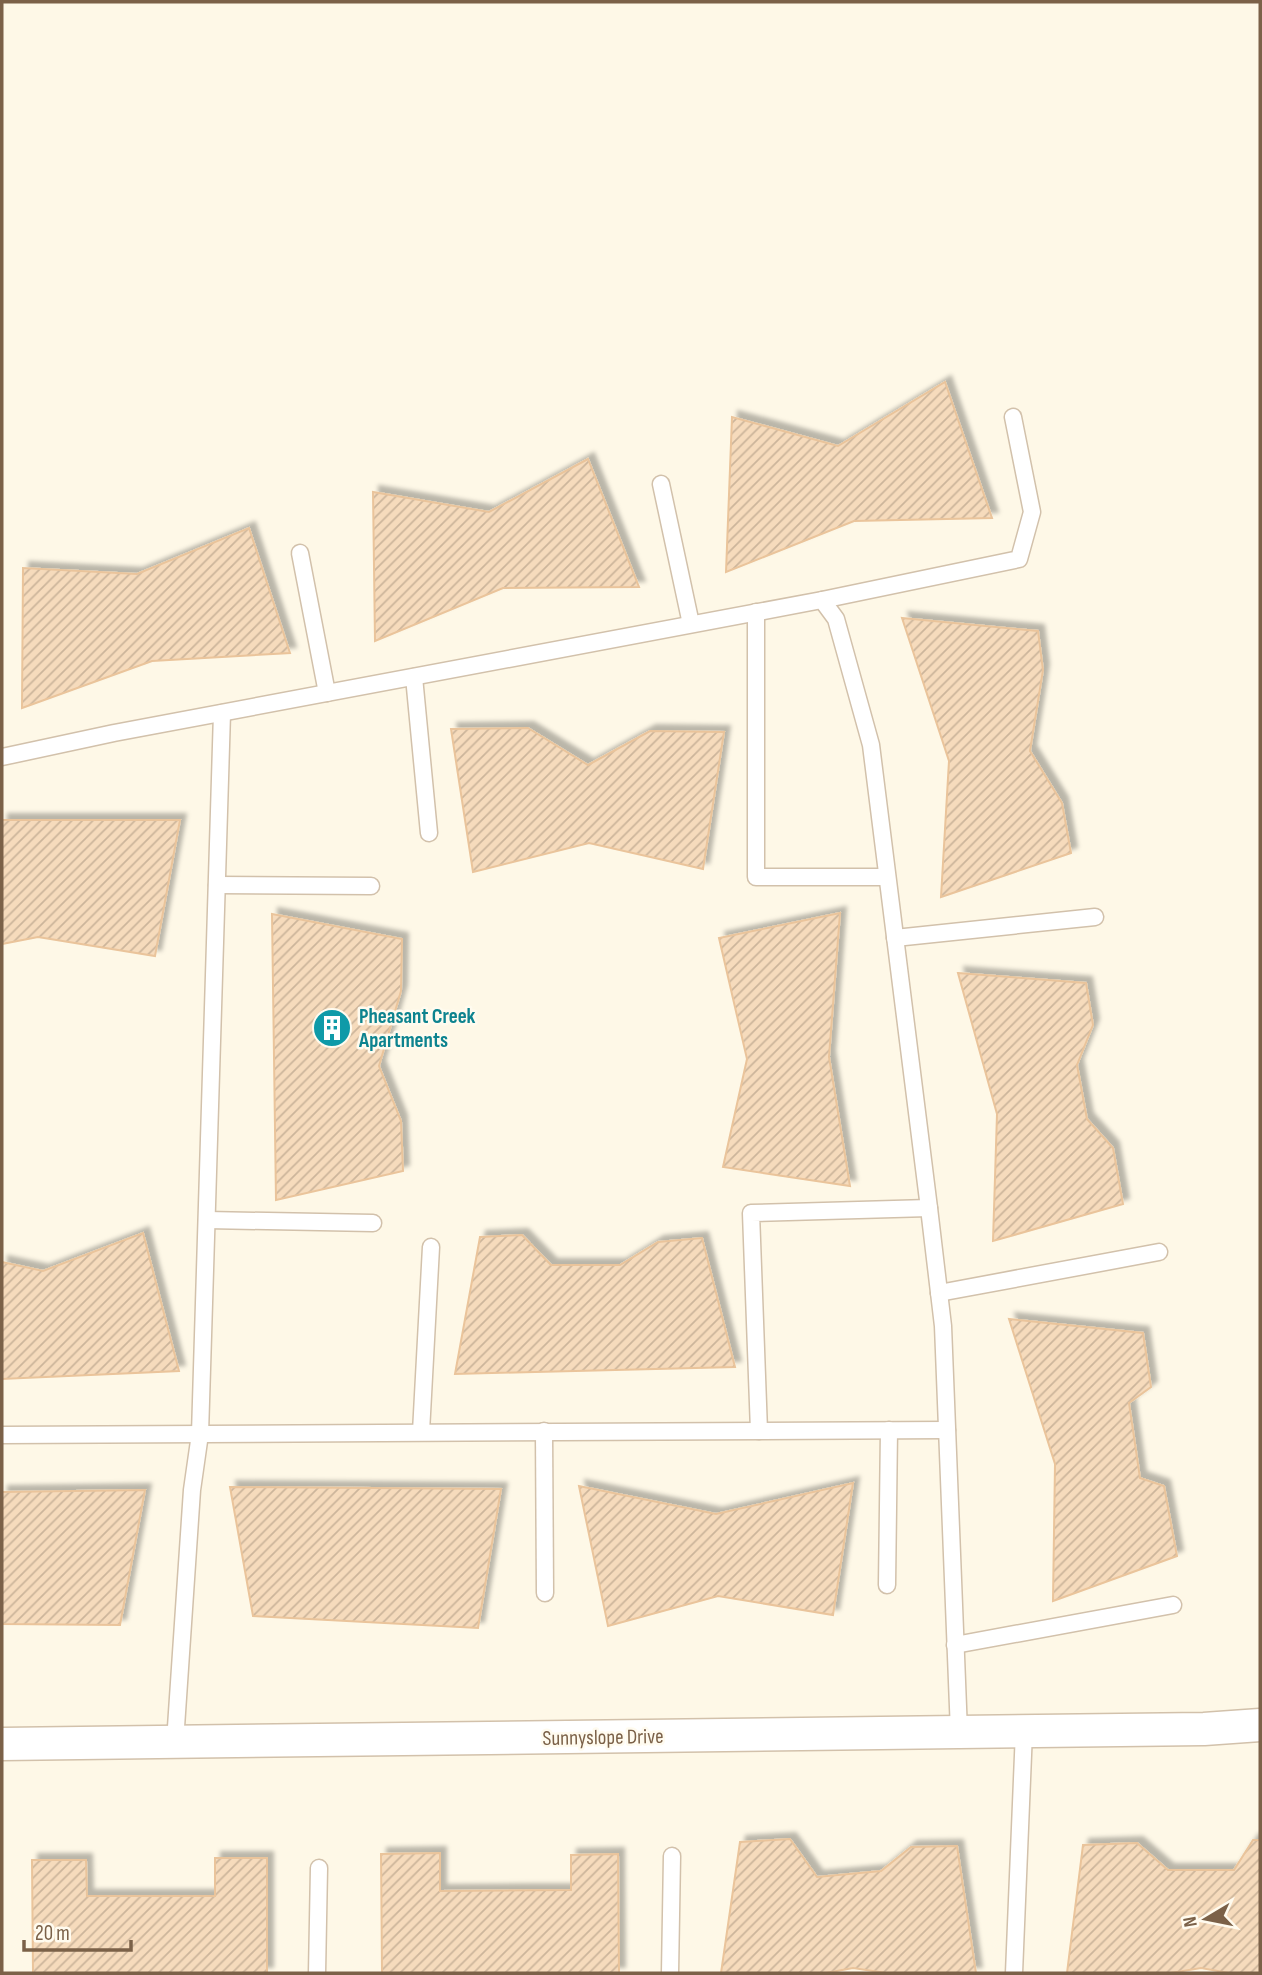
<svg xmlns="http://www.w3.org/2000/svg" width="1262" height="1975" viewBox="0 0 1262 1975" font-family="'Sofia Sans Condensed',sans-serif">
	<defs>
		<pattern id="building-hatch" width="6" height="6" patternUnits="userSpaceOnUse" patternTransform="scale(1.75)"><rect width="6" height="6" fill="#f6dbbc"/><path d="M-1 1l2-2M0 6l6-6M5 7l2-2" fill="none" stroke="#ccb59b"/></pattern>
		<filter id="shadow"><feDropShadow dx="6" dy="-6" stdDeviation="2" flood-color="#0004"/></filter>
	</defs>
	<rect width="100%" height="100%" fill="#fef8e7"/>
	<g fill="url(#building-hatch)" stroke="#eac49b" stroke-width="2" filter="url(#shadow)">
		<polygon points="945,382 992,518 854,521 726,572 732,417 838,446"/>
		<polygon points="588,459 639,587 503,588 375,641 373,492 489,512"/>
		<polygon points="249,528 290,653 152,661 22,708 23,568 137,574"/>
		<polygon points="902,618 1038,631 1043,670 1030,751 1062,803 1071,853 941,897 949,761"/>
		<polygon points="528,728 588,765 650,731 724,732 703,869 589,843 473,872 451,729"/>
		<polygon points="2,820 180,820 155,956 38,937 2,944"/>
		<polygon points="840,913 829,1057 850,1186 723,1167 747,1059 719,938"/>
		<polygon points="272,914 402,939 401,991 379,1066 401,1121 403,1171 276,1200"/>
		<polygon points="958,973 1086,983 1093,1025 1077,1065 1087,1119 1113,1148 1123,1204 993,1241 997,1114"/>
		<polygon points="143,1233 179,1371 2,1379 2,1262 43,1271"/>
		<polygon points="522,1235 551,1265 620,1265 658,1242 702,1238 735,1367 455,1374 480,1237"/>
		<polygon points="1009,1319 1143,1333 1151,1387 1129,1403 1140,1478 1164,1486 1177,1556 1053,1601 1055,1464"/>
		<polygon points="853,1483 833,1615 718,1596 608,1626 579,1486 716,1514"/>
		<polygon points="230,1487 501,1489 478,1628 253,1616"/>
		<polygon points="145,1490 120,1625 2,1624 2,1492"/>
		<polygon points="790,1839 817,1877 881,1871 911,1847 957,1846 976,1973 886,1973 853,1968 826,1973 721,1973 740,1842"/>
		<polygon points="1253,1840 1260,1840 1260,1973 1229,1973 1201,1968 1171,1973 1067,1973 1083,1845 1137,1843 1168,1870 1234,1870"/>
		<polygon points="440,1853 440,1891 571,1890 571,1855 618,1854 619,1973 382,1973 381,1854"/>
		<polygon points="215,1858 267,1858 267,1973 33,1973 32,1860 86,1860 87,1896 215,1896"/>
	</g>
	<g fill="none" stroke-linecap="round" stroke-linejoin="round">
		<defs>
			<g id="service">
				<polyline points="661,484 691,624"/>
				<polyline points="300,553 327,693"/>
				<polyline points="822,600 1019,559 1032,512 1013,417"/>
				<polyline points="756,612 756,877 887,877"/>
				<polyline points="414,677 429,833"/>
				<polyline points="2,757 114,733 822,600 836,619 871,745 929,1208 943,1326 959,1732"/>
				<polyline points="217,885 371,886"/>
				<polyline points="895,938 1095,917"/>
				<polyline points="207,1220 373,1223"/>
				<polyline points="939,1293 1159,1252"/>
				<polyline points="544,1431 545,1593"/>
				<polyline points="759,1431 751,1213 929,1208"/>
				<polyline points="421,1432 431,1247"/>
				<polyline points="2,1435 947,1430"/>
				<polyline points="887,1585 889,1430"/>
				<polyline points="955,1645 1173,1605"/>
				<polyline points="175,1742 192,1490 200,1434 222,713"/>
				<polyline points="317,1973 319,1868"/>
				<polyline points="670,1973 672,1856"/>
				<polyline points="1014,1973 1024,1731"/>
			</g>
			<polyline id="minor" points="2,1744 1204,1729 1260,1725"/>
		</defs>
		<use href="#service" stroke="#d2c1ab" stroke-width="19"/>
		<use href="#minor" stroke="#d2c1ab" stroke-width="35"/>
		<use href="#service" stroke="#fff" stroke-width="16"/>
		<use href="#minor" stroke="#fff" stroke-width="32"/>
	</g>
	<defs>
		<symbol id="building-disc" viewBox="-11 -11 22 22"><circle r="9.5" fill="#0f9aa8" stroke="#fffbef"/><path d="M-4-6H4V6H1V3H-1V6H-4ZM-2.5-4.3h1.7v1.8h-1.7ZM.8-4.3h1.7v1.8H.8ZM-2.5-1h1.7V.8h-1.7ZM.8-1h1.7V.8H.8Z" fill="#fff"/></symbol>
	</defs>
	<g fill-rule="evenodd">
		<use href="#building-disc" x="310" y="1006" width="44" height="44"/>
	</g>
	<g text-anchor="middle" stroke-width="5" stroke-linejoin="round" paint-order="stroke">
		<g font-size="21" font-weight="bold" fill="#0d838f" stroke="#fffbef" text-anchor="start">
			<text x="359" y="1023">Pheasant Creek<tspan x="359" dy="24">Apartments</tspan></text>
		</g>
		<g font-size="21" fill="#7b6148" stroke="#fffbef">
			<text transform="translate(603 1737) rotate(-1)" y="7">Sunnyslope Drive</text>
		</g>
	</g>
	<rect width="1262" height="1975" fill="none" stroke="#7b6148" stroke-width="7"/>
	<g transform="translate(1206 1919) rotate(260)" stroke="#fffbef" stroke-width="5" paint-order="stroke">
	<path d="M0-5L12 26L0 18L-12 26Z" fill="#7b6148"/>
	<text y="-10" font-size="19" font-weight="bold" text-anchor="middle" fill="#7b6148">N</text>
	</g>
	<path d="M24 1940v10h107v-10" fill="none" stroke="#7b6148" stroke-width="3.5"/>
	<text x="35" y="1940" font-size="21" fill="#7b6148" stroke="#fffbef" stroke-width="5" paint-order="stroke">20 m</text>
</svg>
